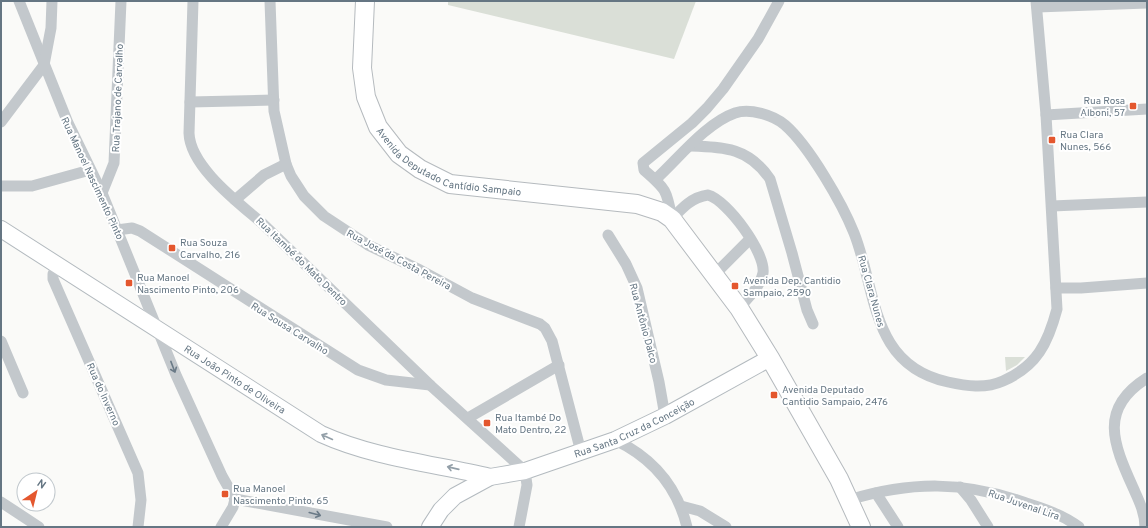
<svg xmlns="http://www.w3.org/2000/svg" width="1148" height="528" viewBox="0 0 1148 528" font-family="Overpass,sans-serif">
	<rect width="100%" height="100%" fill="#fafaf8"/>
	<g fill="#dadfd7">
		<polygon points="448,1 696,1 674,59 448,5"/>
		<polygon points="1005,357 1025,357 1017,365 1006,371"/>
	</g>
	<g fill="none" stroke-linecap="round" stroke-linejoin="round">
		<defs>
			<g id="secondary">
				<path id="s1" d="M1 229 321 434C374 458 435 464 490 477"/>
				<path id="s2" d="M430 527 441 510 455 496 490 477 525 471 615 440 665 416 770 358"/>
			</g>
			<g id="primary">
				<path id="s3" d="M365 1 362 68 366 97 378 127 399 154 420 169 450 184 637 204 662 212 672 219 739 308 770 358 839 479 861 527"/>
			</g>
		</defs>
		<use href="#secondary" stroke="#b3babf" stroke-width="18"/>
		<use href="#primary" stroke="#b5babe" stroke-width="20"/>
		<g stroke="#c3c8cc" stroke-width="11">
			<polyline points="19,1 68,123 102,193 176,375 222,476 235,499"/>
			<path d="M193 1 189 133C190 167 239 203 263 224L430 385 525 471 527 485 519 527"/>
			<polyline points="270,1 274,111 286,164 291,176 304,196 324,216 368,245 420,270 472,298 540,324 545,328 552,341 581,452"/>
			<polyline points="1037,7 1147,3"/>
			<polyline points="190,102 274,100"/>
			<polyline points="1046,115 1147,109"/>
			<polyline points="1,122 44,65 51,28 52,1"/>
			<path d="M691 146C725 147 749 148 770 179L792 253 807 310 813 324"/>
			<path d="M656 179C678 159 706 123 735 113 750 108 773 115 785 125 809 146 842 203 854 233 877 291 870 365 948 382 966 386 985 389 1003 381 1037 366 1048 343 1057 309L1046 115 1036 1"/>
			<polyline points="1,186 32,186 90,170"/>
			<polyline points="102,193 114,163 121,1"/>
			<polyline points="235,200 264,175 286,164"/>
			<polyline points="1052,206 1147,202"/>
			<path d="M672 219C667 190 666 189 644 170L643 163 692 123 707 108 723 89 758 39 779 1"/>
			<path d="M672 219C682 208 692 197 708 195 727 200 766 253 763 273 760 287 748 298 739 308"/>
			<polyline points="117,230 132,228 140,231 358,370 386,380 430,385"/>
			<polyline points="608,235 626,264 637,288 659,382 665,416"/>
			<polyline points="58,266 53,274 53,279 138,473 141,500 138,527"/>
			<polyline points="714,275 750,239"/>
			<polyline points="1056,288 1081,288 1147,283"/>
			<polyline points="1,341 23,393"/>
			<polyline points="468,418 559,365"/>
			<path d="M615 440C653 458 677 486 687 527"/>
			<polyline points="960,487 971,500 988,527"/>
			<polyline points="876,493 898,527"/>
			<polyline points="235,499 387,527"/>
			<path d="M849 500C911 481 965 481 1026 503 1045 509 1063 515 1079 527"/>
			<polyline points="1,502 39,527"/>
			<polyline points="681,506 700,511 726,527"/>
			<polyline points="221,527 233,507 235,499"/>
			<path d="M1145 527C1145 514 1140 503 1135 492 1115 447 1096 410 1147 378"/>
		</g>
		<use href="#secondary" stroke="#fff" stroke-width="16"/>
		<use href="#primary" stroke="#fff" stroke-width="18"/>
	</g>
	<defs><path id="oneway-shaft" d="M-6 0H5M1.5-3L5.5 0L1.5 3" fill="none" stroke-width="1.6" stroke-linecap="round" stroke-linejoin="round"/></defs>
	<g stroke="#6a7a87">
		<use href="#oneway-shaft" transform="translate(173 367) rotate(69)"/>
		<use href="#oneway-shaft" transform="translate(315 514) rotate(15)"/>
	</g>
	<g stroke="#939fa8">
		<use href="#oneway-shaft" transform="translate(327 437) rotate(-156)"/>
		<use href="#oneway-shaft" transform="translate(453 468) rotate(-167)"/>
	</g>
	<g fill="#e4572e" stroke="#fff" stroke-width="1.5">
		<rect x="1129" y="102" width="8" height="8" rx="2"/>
		<rect x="1048" y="136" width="8" height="8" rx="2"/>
		<rect x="168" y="244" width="8" height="8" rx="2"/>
		<rect x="125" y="279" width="8" height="8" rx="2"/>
		<rect x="731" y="282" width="8" height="8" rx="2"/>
		<rect x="770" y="391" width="8" height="8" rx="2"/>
		<rect x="483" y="419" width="8" height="8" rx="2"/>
		<rect x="221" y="490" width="8" height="8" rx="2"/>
	</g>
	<g text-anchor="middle" stroke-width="4" stroke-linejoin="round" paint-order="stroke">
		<g font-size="10" fill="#657683" stroke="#fff">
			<text transform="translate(117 98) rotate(-88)" y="4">Rua Trajano de Carvalho</text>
			<text dy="4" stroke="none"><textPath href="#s3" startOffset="212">Avenida Deputado Cantídio Sampaio</textPath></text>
			<text transform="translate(93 178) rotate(65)" y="4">Rua Manoel Nascimento Pinto</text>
			<text transform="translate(399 259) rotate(28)" y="4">Rua José da Costa Pereira</text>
			<text transform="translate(302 261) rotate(44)" y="4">Rua Itambé do Mato Dentro</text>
			<text transform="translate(872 291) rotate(74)" y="4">Rua Clara Nunes</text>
			<text transform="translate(644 323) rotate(75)" y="4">Rua Antônio Dalco</text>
			<text transform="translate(290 328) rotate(32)" y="4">Rua Sousa Carvalho</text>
			<text dy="4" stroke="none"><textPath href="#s1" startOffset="278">Rua João Pinto de Oliveira</textPath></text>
			<text transform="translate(104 394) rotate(66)" y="4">Rua do Inverno</text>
			<text dy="4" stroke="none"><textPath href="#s2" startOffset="233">Rua Santa Cruz da Conceição</textPath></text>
			<text transform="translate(1024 504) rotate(19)" y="4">Rua Juvenal Lira</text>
		</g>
		<g font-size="10" fill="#657683" stroke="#fff" text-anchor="start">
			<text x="1125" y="104" text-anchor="end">Rua Rosa<tspan x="1125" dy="12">Alboni, 57</tspan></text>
			<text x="1060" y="138">Rua Clara<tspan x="1060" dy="12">Nunes, 566</tspan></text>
			<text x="180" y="246">Rua Souza<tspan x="180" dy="12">Carvalho, 216</tspan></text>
			<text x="137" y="281">Rua Manoel<tspan x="137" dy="12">Nascimento Pinto, 206</tspan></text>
			<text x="743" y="284">Avenida Dep. Cantidio<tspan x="743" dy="12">Sampaio, 2590</tspan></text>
			<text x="782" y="393">Avenida Deputado<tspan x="782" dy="12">Cantidio Sampaio, 2476</tspan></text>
			<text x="495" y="421">Rua Itambé Do<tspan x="495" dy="12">Mato Dentro, 22</tspan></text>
			<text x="233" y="492">Rua Manoel<tspan x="233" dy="12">Nascimento Pinto, 65</tspan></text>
		</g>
	</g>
	<rect width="1148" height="528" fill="none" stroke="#657683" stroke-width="4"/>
	<g transform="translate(36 492) rotate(35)"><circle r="19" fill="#ffffff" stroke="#c1c8cd"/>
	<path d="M0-3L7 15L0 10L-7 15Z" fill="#e4572e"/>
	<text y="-6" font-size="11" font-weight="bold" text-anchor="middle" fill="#657683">N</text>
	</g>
</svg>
